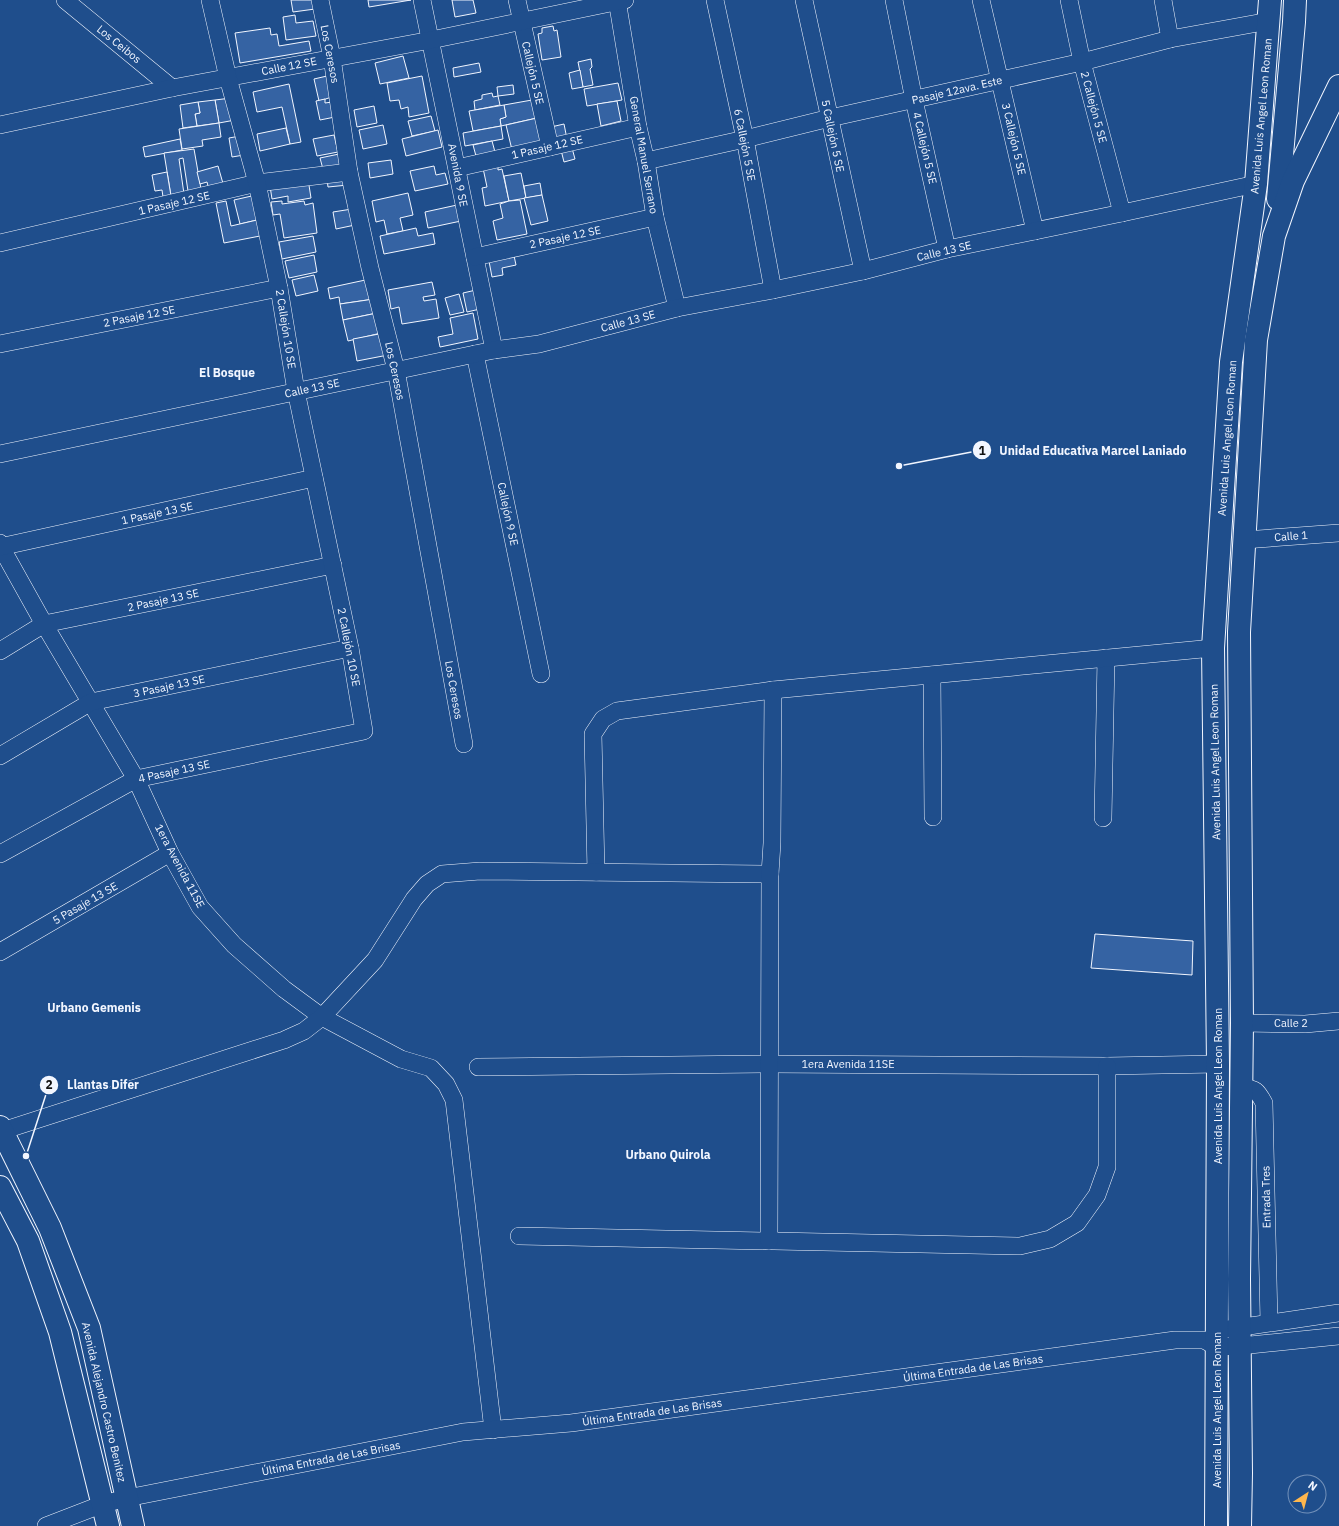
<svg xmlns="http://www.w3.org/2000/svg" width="1339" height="1526" viewBox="0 0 1339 1526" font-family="'IBM Plex Sans',sans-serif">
	<rect width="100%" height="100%" fill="#1f4e8c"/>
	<g fill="#3563a3" stroke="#f2f6ff">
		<polygon points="291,0 313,0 315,9 293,12"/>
		<polygon points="368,0 411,0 369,7"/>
		<polygon points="452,0 473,0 476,13 455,17"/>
		<polygon points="295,15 296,23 313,21 316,36 286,40 283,17"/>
		<polygon points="553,26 554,31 557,30 561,57 542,60 538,34 542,33 542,28"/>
		<polygon points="270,28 271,35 277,34 279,46 309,41 311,51 240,63 235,33"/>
		<polygon points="403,56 409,78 380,84 375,63"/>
		<polygon points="591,59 592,67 590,69 593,85 583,87 578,62"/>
		<polygon points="479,63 481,72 454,77 453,68"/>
		<polygon points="580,70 583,87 572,89 569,73"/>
		<polygon points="327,76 332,97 319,101 314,79"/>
		<polygon points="422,76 429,113 409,117 408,107 401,109 399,100 390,101 387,83"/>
		<polygon points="618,83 622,100 587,106 584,89"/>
		<polygon points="289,84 301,142 290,144 282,107 257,112 253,92"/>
		<polygon points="513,85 514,94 498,96 497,87"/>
		<polygon points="492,93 493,97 498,96 500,105 475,110 474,101 482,99 482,95"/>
		<polygon points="231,98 235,120 219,123 215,100"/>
		<polygon points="325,99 325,103 332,102 335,117 320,120 316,101"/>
		<polygon points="215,100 219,123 197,126 195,114 200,113 198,102"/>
		<polygon points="532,100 537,118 501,126 500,119 506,117 504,105"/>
		<polygon points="617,101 621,121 601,126 597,104"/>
		<polygon points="198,102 200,113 195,114 197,126 183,128 180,105"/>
		<polygon points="504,105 506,117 500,119 501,126 473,131 469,111"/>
		<polygon points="374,106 377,123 357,127 354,110"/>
		<polygon points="431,116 435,131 412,136 408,121"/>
		<polygon points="537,118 543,143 512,150 506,125"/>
		<polygon points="219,123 221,137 202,140 203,146 182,149 179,129"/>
		<polygon points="564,124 567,139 554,141 551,127"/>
		<polygon points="383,125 387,144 363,149 359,130"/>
		<polygon points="501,126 503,139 465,146 463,133"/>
		<polygon points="286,128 290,144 260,151 257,134"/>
		<polygon points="438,130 442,147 406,156 402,139"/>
		<polygon points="334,135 338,152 317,156 313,139"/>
		<polygon points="240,136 244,155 232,157 229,138"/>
		<polygon points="180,139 182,150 145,157 143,147"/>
		<polygon points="492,141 495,152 476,156 473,145"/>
		<polygon points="572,148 575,159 564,162 561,150"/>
		<polygon points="194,149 201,189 188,191 183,158 179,159 184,194 171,196 164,153"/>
		<polygon points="339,154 342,169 324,173 320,158"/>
		<polygon points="391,160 393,174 370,178 368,163"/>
		<polygon points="218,166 224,187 209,190 207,182 200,184 197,172"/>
		<polygon points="434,166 436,175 445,173 448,184 415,191 410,171"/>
		<polygon points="498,166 498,170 502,169 509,201 485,206 482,188 487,187 483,168"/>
		<polygon points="167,172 171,196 163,197 162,190 155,191 152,175"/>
		<polygon points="347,173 348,185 328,187 327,179"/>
		<polygon points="521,173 526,198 509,201 504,176"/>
		<polygon points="308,179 311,198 288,202 288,196 272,199 270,186"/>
		<polygon points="540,183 542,195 526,198 524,186"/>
		<polygon points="408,193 413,215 400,218 403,231 387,234 384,220 376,222 372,201"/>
		<polygon points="256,195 257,220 240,224 234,200"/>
		<polygon points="542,195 548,221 531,225 524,198"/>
		<polygon points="520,200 527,234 497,240 493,221 503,218 500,204 509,201"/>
		<polygon points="226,201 231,226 257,220 260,236 224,243 216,203"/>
		<polygon points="282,201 282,204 304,201 305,205 313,203 317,233 284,238 280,214 273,215 271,202"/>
		<polygon points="457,205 461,221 428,228 425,212"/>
		<polygon points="352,209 355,225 336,229 333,212"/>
		<polygon points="416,228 418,236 433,233 435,244 384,254 380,236"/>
		<polygon points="313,236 316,252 282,259 279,242"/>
		<polygon points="513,251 516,265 502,268 503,275 492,277 488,256"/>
		<polygon points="314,255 317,272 289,278 285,261"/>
		<polygon points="314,275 318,291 296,296 292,280"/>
		<polygon points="370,279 374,299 340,304 339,297 330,299 328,288"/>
		<polygon points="432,282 435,295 423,297 424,301 436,299 439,318 402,324 399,307 391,309 388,290"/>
		<polygon points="476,290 480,309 467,312 463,293"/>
		<polygon points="459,294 464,312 450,315 445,298"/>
		<polygon points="374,299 377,313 343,320 340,304"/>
		<polygon points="377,313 381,333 348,341 343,320"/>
		<polygon points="473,313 478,339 440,347 438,337 453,334 450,318"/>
		<polygon points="384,333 388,355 357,361 353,339"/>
		<polygon points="1095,934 1193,941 1192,975 1091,968"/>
	</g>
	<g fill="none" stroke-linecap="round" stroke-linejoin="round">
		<defs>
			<g id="minor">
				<polyline points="65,0 172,88"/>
				<polyline points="320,0 332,58 349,172 370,268 396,370 464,744"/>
				<polyline points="422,0 494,350"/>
				<polyline points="517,0 550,147"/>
				<polyline points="617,0 638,127 646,161 655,217 677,308"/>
				<polyline points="715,0 745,139 773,290"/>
				<polyline points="804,0 863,271"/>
				<polyline points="894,0 914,100 947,249"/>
				<polyline points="981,0 1035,231"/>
				<polyline points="1069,0 1082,62 1122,213"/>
				<polyline points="1163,0 1170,39"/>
				<polyline points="0,125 172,88 431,40 625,0"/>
				<polyline points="646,161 745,139 830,118 1082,62 1170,39 1269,21"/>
				<polyline points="457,168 638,127"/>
				<polyline points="0,243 257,183 349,172"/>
				<polyline points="475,257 655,217"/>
				<polyline points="0,344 279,288"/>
				<polyline points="475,354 541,674"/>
				<polyline points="0,454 494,350 539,344 677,308 773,290 863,271 947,249 1122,213 1256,184"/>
				<polyline points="1244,540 1339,533"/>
				<polyline points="0,543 1,547 44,624 136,779 170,853 200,907 234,945 284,989 322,1017 401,1059 431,1068 446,1084 454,1100 493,1430"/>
				<polyline points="0,547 314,478"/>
				<polyline points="0,651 44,624 333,565"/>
				<polyline points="932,675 933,817"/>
				<polyline points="0,756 91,702 350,648"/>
				<polyline points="1103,818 1106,658"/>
				<polyline points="0,854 136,779 364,731 350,648 296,391 279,288 257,183 228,78 210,0"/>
				<polyline points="596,872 593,734 603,719 617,711 773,690 1213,648"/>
				<polyline points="0,952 170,853"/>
				<polyline points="1242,1023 1305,1024 1339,1021"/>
				<polyline points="478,1067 770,1064 1107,1066 1218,1064"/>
				<path d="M1241 1087C1256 1089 1257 1090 1264 1103L1269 1322"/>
				<polyline points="2,1131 284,1040 304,1031 322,1017 375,960 414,899 427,884 442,874 480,871 770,874"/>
				<polyline points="519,1236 1020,1246 1050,1239 1077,1223 1097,1195 1107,1167 1107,1066"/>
				<polyline points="769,1241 770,874 772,843 773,690"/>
				<polyline points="1229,1329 1339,1313"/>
				<polyline points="46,1526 103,1504 127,1498 463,1432 571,1423 1175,1340 1204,1340 1217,1347 1240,1346 1339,1336"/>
			</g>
			<g id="major">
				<polyline points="1278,199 1294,22 1295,0"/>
				<polyline points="0,1127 50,1228 89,1328 133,1526"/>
				<polyline points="0,1187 28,1241 60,1332 108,1526"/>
				<polyline points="1216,1526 1218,1064 1213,648 1231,362 1256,184 1270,0"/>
				<polyline points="1240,1526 1241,1473 1239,1279 1242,1023 1239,632 1256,340 1274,236 1293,181 1339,86"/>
			</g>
		</defs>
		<use href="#minor" stroke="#f2f6ff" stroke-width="18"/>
		<use href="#major" stroke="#f2f6ff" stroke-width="24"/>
		<use href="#minor" stroke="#1f4e8c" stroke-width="17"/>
		<use href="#major" stroke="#1f4e8c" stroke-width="22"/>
	</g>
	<g text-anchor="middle" stroke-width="3" stroke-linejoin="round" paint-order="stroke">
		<g font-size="11" fill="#f2f6ff" stroke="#1f4e8c">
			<text transform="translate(119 44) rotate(39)" y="4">Los Ceibos</text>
			<text transform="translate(330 54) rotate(79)" y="4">Los Ceresos</text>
			<text transform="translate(289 66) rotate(-11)" y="4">Calle 12 SE</text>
			<text transform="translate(533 73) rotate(77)" y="4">Callejón 5 SE</text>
			<text transform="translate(957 90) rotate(-13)" y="4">Pasaje 12ava. Este</text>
			<text transform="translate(1094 107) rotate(75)" y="4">2 Callejón 5 SE</text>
			<text transform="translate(1261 116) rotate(-85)" y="4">Avenida Luis Angel Leon Roman</text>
			<text transform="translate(833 136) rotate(78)" y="4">5 Callejón 5 SE</text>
			<text transform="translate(1014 139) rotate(77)" y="4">3 Callejón 5 SE</text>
			<text transform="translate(745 145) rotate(79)" y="4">6 Callejón 5 SE</text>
			<text transform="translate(547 147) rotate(-13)" y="4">1 Pasaje 12 SE</text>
			<text transform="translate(925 148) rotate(77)" y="4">4 Callejón 5 SE</text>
			<text transform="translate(644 155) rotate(80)" y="4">General Manuel Serrano</text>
			<text transform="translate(458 175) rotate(79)" y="4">Avenida 9 SE</text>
			<text transform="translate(174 203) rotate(-13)" y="4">1 Pasaje 12 SE</text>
			<text transform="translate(565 237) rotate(-12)" y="4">2 Pasaje 12 SE</text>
			<text transform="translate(944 251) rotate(-13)" y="4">Calle 13 SE</text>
			<text transform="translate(139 316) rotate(-11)" y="4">2 Pasaje 12 SE</text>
			<text transform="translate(628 321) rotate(-15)" y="4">Calle 13 SE</text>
			<text transform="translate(286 329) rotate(81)" y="4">2 Callejón 10 SE</text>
			<text transform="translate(395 371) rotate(78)" y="4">Los Ceresos</text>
			<text transform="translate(312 388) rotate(-12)" y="4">Calle 13 SE</text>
			<text transform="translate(1227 438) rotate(-86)" y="4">Avenida Luis Angel Leon Roman</text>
			<text transform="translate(157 513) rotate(-12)" y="4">1 Pasaje 13 SE</text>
			<text transform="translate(508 514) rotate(78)" y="4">Callejón 9 SE</text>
			<text transform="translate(1291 536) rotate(-4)" y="4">Calle 1</text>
			<text transform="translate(163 600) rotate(-12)" y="4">2 Pasaje 13 SE</text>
			<text transform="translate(349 647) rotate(79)" y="4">2 Callejón 10 SE</text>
			<text transform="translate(169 686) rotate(-12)" y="4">3 Pasaje 13 SE</text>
			<text transform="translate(454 690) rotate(80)" y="4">Los Ceresos</text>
			<text transform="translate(1215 762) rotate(-91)" y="4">Avenida Luis Angel Leon Roman</text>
			<text transform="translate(174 771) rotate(-12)" y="4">4 Pasaje 13 SE</text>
			<text transform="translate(180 866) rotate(62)" y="4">1era Avenida 11SE</text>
			<text transform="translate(85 903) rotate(-30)" y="4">5 Pasaje 13 SE</text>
			<text x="1291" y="1027">Calle 2</text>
			<text x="848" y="1068">1era Avenida 11SE</text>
			<text transform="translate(1218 1086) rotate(-90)" y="4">Avenida Luis Angel Leon Roman</text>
			<text transform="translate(1266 1197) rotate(-91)" y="4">Entrada Tres</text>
			<text transform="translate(973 1368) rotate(-8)" y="4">Última Entrada de Las Brisas</text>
			<text transform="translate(104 1402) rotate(77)" y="4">Avenida Alejandro Castro Benitez</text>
			<text transform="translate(1217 1410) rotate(-90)" y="4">Avenida Luis Angel Leon Roman</text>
			<text transform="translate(652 1412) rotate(-8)" y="4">Última Entrada de Las Brisas</text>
			<text transform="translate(331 1458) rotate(-11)" y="4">Última Entrada de Las Brisas</text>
		</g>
		<g font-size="12" font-weight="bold" fill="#f2f6ff" stroke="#1f4e8c">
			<text x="227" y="377">El Bosque</text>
			<text x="94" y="1012">Urbano Gemenis</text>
			<text x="668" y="1159">Urbano Quirola</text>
		</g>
	</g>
	<path fill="none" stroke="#f2f6ff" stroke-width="1.5" d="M899 466L982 450M26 1156L49 1085"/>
	<g fill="#f2f6ff" stroke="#1f4e8c" stroke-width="1.5">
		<circle cx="899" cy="466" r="4"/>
		<circle cx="26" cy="1156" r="4"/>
		<circle cx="982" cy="450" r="10"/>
		<circle cx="49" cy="1085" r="10"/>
	</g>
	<g font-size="12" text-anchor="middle" font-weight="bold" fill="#111">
		<text x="982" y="455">1</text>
		<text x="49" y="1089">2</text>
	</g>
	<g font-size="12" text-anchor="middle" font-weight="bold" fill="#f2f6ff" stroke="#1f4e8c" stroke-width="3" stroke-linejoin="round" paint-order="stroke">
		<text x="1093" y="455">Unidad Educativa Marcel Laniado</text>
		<text x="103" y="1089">Llantas Difer</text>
	</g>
	<g transform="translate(1307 1494) rotate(36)"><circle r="19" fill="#1f4e8c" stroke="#7391ba"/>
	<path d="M0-3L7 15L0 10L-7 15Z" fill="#ffb74d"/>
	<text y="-6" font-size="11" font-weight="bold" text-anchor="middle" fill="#f2f6ff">N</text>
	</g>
</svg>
